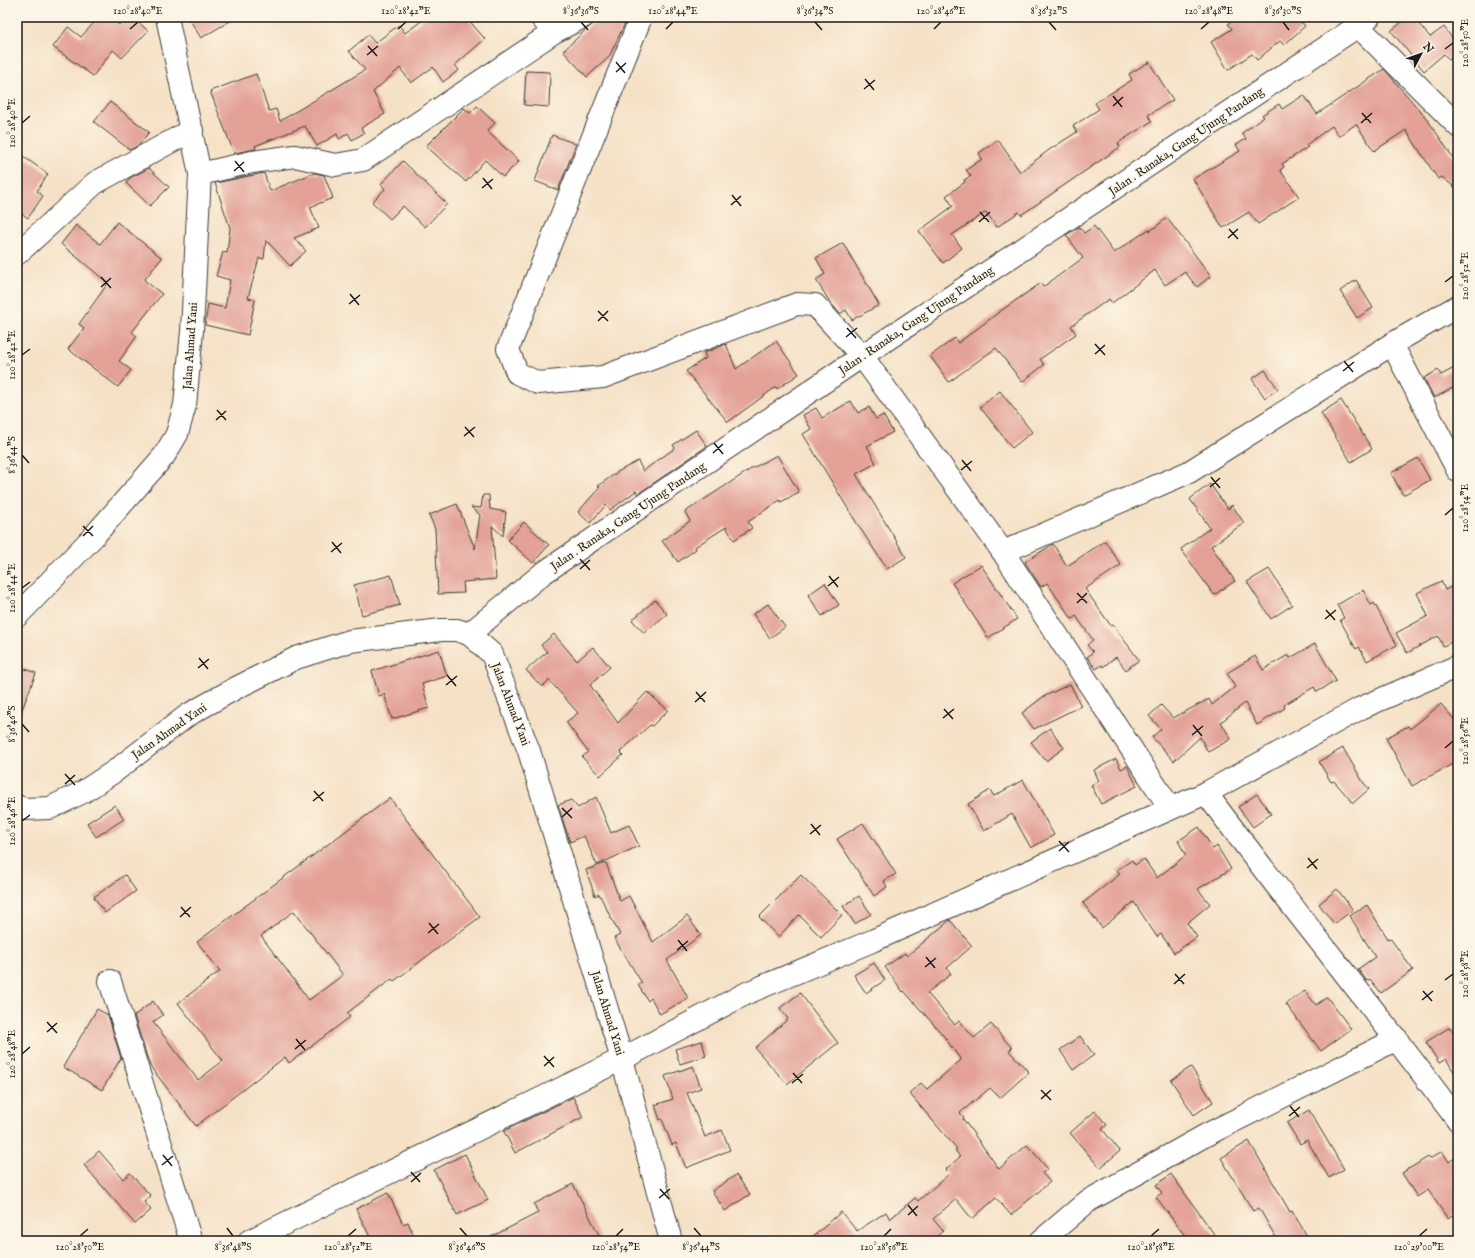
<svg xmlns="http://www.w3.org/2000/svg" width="1475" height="1258" viewBox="0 0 1475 1258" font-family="'IM FELL English',serif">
	<rect width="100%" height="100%" fill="#fcf5e5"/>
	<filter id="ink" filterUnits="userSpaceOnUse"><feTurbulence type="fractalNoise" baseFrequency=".025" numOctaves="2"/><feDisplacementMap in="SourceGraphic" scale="8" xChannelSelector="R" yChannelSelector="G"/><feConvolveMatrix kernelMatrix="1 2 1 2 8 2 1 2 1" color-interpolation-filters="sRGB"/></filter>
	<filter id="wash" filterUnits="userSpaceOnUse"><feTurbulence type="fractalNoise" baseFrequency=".012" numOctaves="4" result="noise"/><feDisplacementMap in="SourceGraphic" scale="16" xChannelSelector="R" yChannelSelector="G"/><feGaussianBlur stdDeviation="0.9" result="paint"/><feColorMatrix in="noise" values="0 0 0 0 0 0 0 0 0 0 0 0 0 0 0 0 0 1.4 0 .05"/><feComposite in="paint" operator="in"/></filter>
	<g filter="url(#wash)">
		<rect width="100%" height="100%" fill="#f5e1c6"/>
		<g id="blocks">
			<g fill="#e3a198" fill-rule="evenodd">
				<polygon points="99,17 110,17 119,25 127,17 133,17 148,31 122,58 113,50 93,76 53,47 68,27 81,37"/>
				<polygon points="188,17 237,17 201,38"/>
				<polygon points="427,17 466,17 485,39 455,65 459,70 443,82 433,67 411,83 400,68 373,92 385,114 361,128 364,133 352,140 348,133 339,139 337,134 317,146 305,126 255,146 256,149 234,153 210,91 256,74 269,111 276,109 280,121 365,70 349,51 368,35 375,43 399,25 405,33"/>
				<polygon points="600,17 628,17 609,57 587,77 563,51"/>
				<polygon points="1237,17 1297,17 1305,26 1284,45 1280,41 1257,60 1252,54 1228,70 1211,42 1232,29 1228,24"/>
				<polygon points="1408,17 1413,17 1430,37 1444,27 1458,46 1458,54 1449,60 1444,54 1424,71 1391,31"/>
				<polygon points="1149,62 1173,100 1148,115 1152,121 1118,143 1120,147 1021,215 1019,212 997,227 986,212 952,235 962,248 943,263 919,231 953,206 946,196 965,182 964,180 971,176 966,170 982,159 979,153 998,140 1020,172 1049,150 1077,132 1073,126 1099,109 1095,103 1132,80 1129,74"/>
				<polygon points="1384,69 1427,119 1458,165 1458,190 1442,177 1438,179 1406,130 1374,151 1356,124 1339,136 1332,126 1306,145 1308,147 1282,164 1284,167 1280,170 1299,197 1258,224 1249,212 1223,228 1193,179 1240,151 1236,145 1246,139 1242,133 1264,117 1262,115 1279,104 1282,109 1304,95 1317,114"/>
				<polygon points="526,71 550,72 549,107 524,105"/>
				<polygon points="110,102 149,132 139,145 130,150 94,122"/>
				<polygon points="477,106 495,123 487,131 519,161 503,177 485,160 466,182 426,146 464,108 470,113"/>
				<polygon points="552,135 576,144 558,190 535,181"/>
				<polygon points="17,152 48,174 37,191 43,196 28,218 17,210"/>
				<polygon points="403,161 447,204 425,227 403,206 390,219 372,202 385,189 381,184"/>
				<polygon points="149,168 169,187 150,206 126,183 130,178"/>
				<polygon points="264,173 270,191 314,173 324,175 333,198 310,207 319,228 294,238 306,251 290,266 266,240 264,259 259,258 248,298 255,300 248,335 205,325 208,304 225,308 230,280 216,276 223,252 227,253 230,228 215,183"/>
				<polygon points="1167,218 1211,276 1197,287 1185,272 1165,285 1155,270 1112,303 1109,299 1071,326 1076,334 1040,359 1044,365 1022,382 996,348 949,382 930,356 955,338 958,343 1002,310 1041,283 1043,287 1083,258 1066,235 1079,227 1084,233 1094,226 1114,253 1149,229 1150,231"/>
				<polygon points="117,222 162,258 144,280 162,294 132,332 137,336 119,361 131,370 118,387 68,349 84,328 79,324 108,283 61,244 76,225 100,244"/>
				<polygon points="843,243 879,305 852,320 846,310 840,314 830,302 816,280 825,274 816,258"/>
				<polygon points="1356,280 1373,308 1357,318 1340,291"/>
				<polygon points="776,341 799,374 777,389 776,387 728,422 686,371 706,358 704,353 726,344 736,369"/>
				<polygon points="1458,366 1458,385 1434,398 1424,378 1438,370 1441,375"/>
				<polygon points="1265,370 1278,389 1265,398 1252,379"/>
				<polygon points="1000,391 1032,432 1012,448 980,407"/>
				<polygon points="1341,400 1372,449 1351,462 1321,413"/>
				<polygon points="851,401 858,413 869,407 876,419 883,415 893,432 867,446 876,463 856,474 906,557 887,569 856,522 803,434 811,429 803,415 816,408 822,418"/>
				<polygon points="696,430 707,446 638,494 636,491 610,510 606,505 590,523 578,512 600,487 598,486 619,471 638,461 643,471 675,448 673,445"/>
				<polygon points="777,455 799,492 781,502 780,500 748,522 752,528 734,540 726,527 695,547 696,549 678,562 662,541 690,521 685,512 751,469"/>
				<polygon points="1418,458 1430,480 1403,495 1391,473"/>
				<polygon points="1210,484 1228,509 1232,505 1244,523 1211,546 1235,581 1214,595 1181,549 1210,528 1190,499"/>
				<polygon points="483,495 489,495 490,509 506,512 503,536 492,526 496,579 463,582 464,593 438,594 435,529 429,515 457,504 475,549 480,515 471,507 481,508"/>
				<polygon points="524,522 549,545 533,563 508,540"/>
				<polygon points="1105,541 1121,565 1085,589 1111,626 1113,625 1139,660 1126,670 1116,657 1103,667 1102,665 1096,669 1087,657 1093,652 1087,645 1093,640 1076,616 1072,619 1047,583 1041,587 1025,562 1053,544 1067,566"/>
				<polygon points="981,565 1017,619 988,638 952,583"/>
				<polygon points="1269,569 1292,605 1271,619 1247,582"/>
				<polygon points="391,575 400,605 362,615 354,585"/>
				<polygon points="1441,581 1445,590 1458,583 1458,639 1443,646 1438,636 1407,653 1396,633 1428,616 1417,593"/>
				<polygon points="825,583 839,605 822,616 808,595"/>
				<polygon points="1363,590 1371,605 1374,603 1397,645 1367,661 1359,647 1356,649 1340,620 1344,618 1337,605"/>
				<polygon points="655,600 667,614 644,633 632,620"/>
				<polygon points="768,604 785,627 770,638 753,614"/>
				<polygon points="554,634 577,661 593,647 610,667 590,685 618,723 647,692 668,710 652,726 650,725 620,752 623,755 600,776 582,757 588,752 566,722 578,713 549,680 542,687 526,670 547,652 541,645"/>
				<polygon points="1315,644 1336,681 1317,692 1314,687 1284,705 1285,708 1257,725 1245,703 1221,722 1231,739 1208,752 1200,737 1174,761 1152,737 1161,729 1149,716 1161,705 1173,718 1209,699 1212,705 1235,687 1227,673 1255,656 1263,670 1288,655 1290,658"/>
				<polygon points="439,650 447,676 422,684 429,708 392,719 384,694 379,696 372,671"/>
				<polygon points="17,666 36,673 18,720 17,719"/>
				<polygon points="1070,684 1081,706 1034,729 1022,713 1043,697"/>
				<polygon points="1441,704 1458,724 1458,761 1412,786 1386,738 1408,726 1410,729"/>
				<polygon points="1050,728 1064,748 1046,761 1031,742"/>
				<polygon points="1343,748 1363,782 1369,789 1353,803 1334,781 1331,782 1319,762"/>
				<polygon points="1116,759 1121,769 1127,766 1137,786 1101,804 1091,785 1099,781 1094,770"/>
				<polygon points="1023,780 1054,835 1031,848 1012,814 984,831 968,804 990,790 994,796"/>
				<polygon points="1257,794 1271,814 1253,827 1238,807"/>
				<polygon points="596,797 611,833 629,825 639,846 597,865 584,836 570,842 558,805 571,800 578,808"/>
				<path d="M390 798 480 917 394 981 392 979 347 1013 350 1017 289 1063 285 1057 196 1126 150 1066 134 1016 153 1001 163 1015 153 1022 198 1080 223 1061 178 1003 220 971 197 942ZM294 911 343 975 309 1000 261 936Z"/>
				<polygon points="115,805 124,819 96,837 87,823"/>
				<polygon points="863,823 896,874 884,881 887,887 874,896 837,839"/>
				<polygon points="1199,827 1213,849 1217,846 1231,869 1198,889 1210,904 1187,923 1197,937 1174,953 1161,934 1157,937 1134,902 1102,928 1083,903 1120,874 1117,870 1132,860 1135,865 1144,859 1157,878 1186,855 1178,841"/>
				<polygon points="606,863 620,901 629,896 653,942 687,916 701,935 667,960 688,998 660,1014 651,998 648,1001 638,985 642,983 614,938 620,935 599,894 595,896 586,870"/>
				<polygon points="125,875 136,891 105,913 94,897"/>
				<polygon points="801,875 842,915 821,937 799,915 778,937 759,917"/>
				<polygon points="1337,889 1353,910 1334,924 1319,904"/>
				<polygon points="859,896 871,914 855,924 843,906"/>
				<polygon points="1367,905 1388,939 1390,938 1413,970 1381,993 1370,979 1367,981 1358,969 1375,957 1350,916"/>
				<polygon points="950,920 972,946 947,968 951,974 927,993 955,1025 959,1021 974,1038 991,1024 1012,1048 1009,1051 1029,1072 1000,1098 990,1088 960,1113 964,1117 963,1119 999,1169 1027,1145 1048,1169 1042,1173 1050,1182 1011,1215 996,1198 972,1219 956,1199 933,1219 943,1231 931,1241 808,1241 841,1212 857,1231 886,1212 890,1219 915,1198 918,1201 949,1174 945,1170 960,1157 955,1150 957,1149 909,1093 921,1083 927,1089 961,1060 943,1035 904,991 903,992 885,967 905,953 907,956"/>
				<polygon points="874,963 885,980 866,993 854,975"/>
				<polygon points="1305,991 1316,1005 1327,997 1351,1029 1321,1051 1286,1004"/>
				<polygon points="800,993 838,1043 787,1084 755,1048 788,1019 780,1008"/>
				<polygon points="97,1009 108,1015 121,1058 102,1090 63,1067"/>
				<polygon points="1450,1027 1458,1039 1458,1078 1446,1059 1439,1063 1426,1042"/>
				<polygon points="1080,1036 1094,1055 1073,1070 1060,1050"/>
				<polygon points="702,1041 706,1056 680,1064 675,1049"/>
				<polygon points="693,1066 701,1088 687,1093 705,1137 722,1130 730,1150 686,1168 676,1143 672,1145 662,1119 660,1120 655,1105 673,1099 665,1076"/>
				<polygon points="1191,1067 1213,1102 1194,1115 1171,1080"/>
				<polygon points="573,1097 583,1117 515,1153 504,1131"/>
				<polygon points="1309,1110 1344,1169 1329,1178 1307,1140 1300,1144 1287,1123"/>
				<polygon points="1095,1111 1107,1125 1102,1129 1120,1151 1100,1168 1070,1133"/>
				<polygon points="1249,1141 1290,1212 1292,1211 1310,1241 1278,1241 1259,1208 1253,1211 1221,1158"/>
				<polygon points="99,1151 123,1179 130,1173 151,1196 144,1202 151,1210 135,1224 84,1165"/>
				<polygon points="1442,1151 1449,1162 1458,1156 1458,1212 1448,1219 1428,1190 1417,1197 1402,1173 1428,1157 1430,1159"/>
				<polygon points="465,1154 488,1200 457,1215 434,1170"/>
				<polygon points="1171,1174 1219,1241 1189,1241 1156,1197 1162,1193 1156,1185"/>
				<polygon points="736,1175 750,1194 725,1211 712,1191"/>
				<polygon points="573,1184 602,1241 483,1241 538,1213 534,1204"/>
				<polygon points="388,1193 403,1224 408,1222 416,1241 372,1241 356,1209"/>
			</g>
		</g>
	</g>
	<g filter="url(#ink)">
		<use href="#blocks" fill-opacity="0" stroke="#3d3a36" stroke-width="1"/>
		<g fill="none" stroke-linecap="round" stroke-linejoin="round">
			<defs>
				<g id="minor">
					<polyline points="541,17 554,32"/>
					<polyline points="641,17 508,349 517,373 538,383 603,377 797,304 815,305 862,356 1003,552 1170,808"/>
					<polyline points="1358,26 1458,126"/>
					<polyline points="200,174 252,162 295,156 335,165 363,160 554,32 583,17"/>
					<polyline points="17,254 95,183 192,130"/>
					<polyline points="1392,344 1458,471"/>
					<polyline points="1003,552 1189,472 1392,344 1458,306"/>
					<polyline points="469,634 542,574 862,356 1358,26 1369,17"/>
					<path d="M1206 793C1288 904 1376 1010 1458 1121"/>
					<polyline points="110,981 191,1241"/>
					<polyline points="249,1241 622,1059 747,993 872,941 1206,793 1361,708 1458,666"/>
					<polyline points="1041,1241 1088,1201 1206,1135 1397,1039"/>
				</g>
				<g id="highway">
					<polyline points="17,616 94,536 164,456 177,434 185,405 192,331 200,174 167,17"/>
					<polyline points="17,806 24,809 50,808 83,792 115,771 188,715 236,688 296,658 350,641 441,630 457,630 469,634 492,654 529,751 622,1059 671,1241"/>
				</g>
			</defs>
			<use href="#minor" stroke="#3d3a36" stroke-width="24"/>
			<use href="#highway" stroke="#3d3a36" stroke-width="24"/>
			<use href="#minor" stroke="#fff" stroke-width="22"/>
			<use href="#highway" stroke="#fff" stroke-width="22"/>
		</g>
	</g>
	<path fill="none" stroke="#1c1c1c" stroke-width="1.5" d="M581 22 588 30M815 22 822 30M1049 22 1056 30M1283 22 1289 30M130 29 138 22M398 29 406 22M666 29 673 22M934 29 941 22M1201 29 1209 22M368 46 377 56M1445 49 1453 43M367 55 378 46M616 62 625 73M616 72 626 63M865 79 874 90M864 89 875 80M1113 96 1122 107M1113 106 1123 97M1362 113 1371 123M22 123 30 116M1361 123 1372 113M235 161 244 172M234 171 244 162M483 178 492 189M482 188 493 179M732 195 741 206M731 205 741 196M980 212 989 222M979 222 990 212M1229 229 1238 239M1228 238 1238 229M101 277 111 288M1445 282 1453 276M101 287 111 278M350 294 359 305M349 304 360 295M598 311 608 321M598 321 608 311M847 328 856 338M846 337 857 328M1095 344 1105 355M1095 354 1105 345M22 355 30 349M1344 361 1353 372M1343 371 1354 362M217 410 226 420M216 420 226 411M465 427 474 437M464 436 475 427M714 443 723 454M713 453 723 444M22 455 29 463M962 460 971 471M961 470 972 461M1211 477 1220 488M1210 487 1220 478M1445 515 1453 508M83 526 93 536M83 536 93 526M332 542 341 553M331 552 342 543M580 559 590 570M580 569 590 560M829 576 838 587M828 586 839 577M22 588 30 582M1077 593 1087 603M1077 603 1087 593M1326 610 1335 620M1325 619 1336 610M199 658 208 669M198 668 209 659M447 675 456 686M446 685 457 676M696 692 705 702M695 702 706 692M944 709 953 719M943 718 954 709M22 724 29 732M1193 725 1202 736M1192 735 1203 726M1445 748 1453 741M65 774 75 785M65 784 75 775M314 791 323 801M313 801 324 792M562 808 572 818M562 817 572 808M22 821 30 815M811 824 820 835M810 834 821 825M1059 841 1069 852M1059 851 1069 842M1308 858 1317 869M1307 868 1318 859M181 907 190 917M180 917 191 907M429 923 438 934M428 933 439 924M678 940 687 951M677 950 688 941M926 957 935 968M925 967 936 958M1175 974 1184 984M1445 980 1453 974M1174 984 1185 974M1423 991 1432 1001M1422 1000 1433 991M47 1022 57 1033M47 1032 57 1023M296 1039 305 1050M295 1049 306 1040M22 1054 30 1047M544 1056 554 1067M544 1066 554 1057M793 1073 802 1083M792 1083 803 1074M1041 1090 1051 1100M1041 1099 1051 1090M1290 1106 1299 1117M1289 1116 1300 1107M163 1155 172 1166M162 1165 173 1156M411 1172 420 1182M411 1182 421 1173M660 1189 669 1199M659 1198 670 1189M908 1205 917 1216M908 1215 918 1206M227 1228 233 1236M460 1228 467 1236M694 1228 701 1236M80 1236 88 1229M348 1236 356 1229M616 1236 623 1229M884 1236 891 1229M1151 1236 1159 1229M1419 1236 1427 1229"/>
	<g text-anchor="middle" stroke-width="3" stroke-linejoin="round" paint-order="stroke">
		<g font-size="12" fill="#1c1c1c" stroke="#fcf5e5">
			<text transform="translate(1186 141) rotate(-34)" y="4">Jalan . Ranaka, Gang Ujung Pandang</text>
			<text transform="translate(916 320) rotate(-34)" y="4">Jalan . Ranaka, Gang Ujung Pandang</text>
			<text transform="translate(190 346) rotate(-86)" y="4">Jalan Ahmad Yani</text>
			<text transform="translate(628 516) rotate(-34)" y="4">Jalan . Ranaka, Gang Ujung Pandang</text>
			<text transform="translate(511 704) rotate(69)" y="4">Jalan Ahmad Yani</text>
			<text transform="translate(169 731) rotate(-35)" y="4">Jalan Ahmad Yani</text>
			<text transform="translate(608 1013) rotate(73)" y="4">Jalan Ahmad Yani</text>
		</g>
	</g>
	<rect width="1475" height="1258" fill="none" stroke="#fcf5e5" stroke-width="44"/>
	<g transform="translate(1421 54) rotate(49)" stroke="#fcf5e5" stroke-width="3" paint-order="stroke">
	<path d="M0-3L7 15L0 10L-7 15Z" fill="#1c1c1c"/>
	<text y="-6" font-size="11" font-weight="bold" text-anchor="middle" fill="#1c1c1c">N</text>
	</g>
	<rect x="22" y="22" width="1431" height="1214" fill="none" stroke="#1c1c1c" stroke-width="1.5"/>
	<g font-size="10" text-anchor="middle" fill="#1c1c1c">
		<text x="138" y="14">120°28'40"E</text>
		<text x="406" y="14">120°28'42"E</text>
		<text x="581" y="14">8°36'36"S</text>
		<text x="673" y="14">120°28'44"E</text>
		<text x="815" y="14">8°36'34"S</text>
		<text x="941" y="14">120°28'46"E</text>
		<text x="1049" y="14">8°36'32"S</text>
		<text x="1209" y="14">120°28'48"E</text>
		<text x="1283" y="14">8°36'30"S</text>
		<text transform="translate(1464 43) rotate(-90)" y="4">120°28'50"E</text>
		<text transform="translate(11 123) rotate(-90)" y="4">120°28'40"E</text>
		<text transform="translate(1464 276) rotate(-90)" y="4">120°28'52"E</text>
		<text transform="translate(11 355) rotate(-90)" y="4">120°28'42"E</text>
		<text transform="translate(11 455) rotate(-90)" y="4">8°36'44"S</text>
		<text transform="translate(1464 508) rotate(-90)" y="4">120°28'54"E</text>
		<text transform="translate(11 588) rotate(-90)" y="4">120°28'44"E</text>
		<text transform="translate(11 724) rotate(-90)" y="4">8°36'46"S</text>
		<text transform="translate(1464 741) rotate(-90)" y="4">120°28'56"E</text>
		<text transform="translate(11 821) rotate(-90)" y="4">120°28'46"E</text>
		<text transform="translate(1464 974) rotate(-90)" y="4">120°28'58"E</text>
		<text transform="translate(11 1054) rotate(-90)" y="4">120°28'48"E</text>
		<text x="80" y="1250">120°28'50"E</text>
		<text x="233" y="1250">8°36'48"S</text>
		<text x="348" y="1250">120°28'52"E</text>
		<text x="467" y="1250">8°36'46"S</text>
		<text x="616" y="1250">120°28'54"E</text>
		<text x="701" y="1250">8°36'44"S</text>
		<text x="884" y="1250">120°28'56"E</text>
		<text x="1151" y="1250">120°28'58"E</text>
		<text x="1419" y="1250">120°29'00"E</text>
	</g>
</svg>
